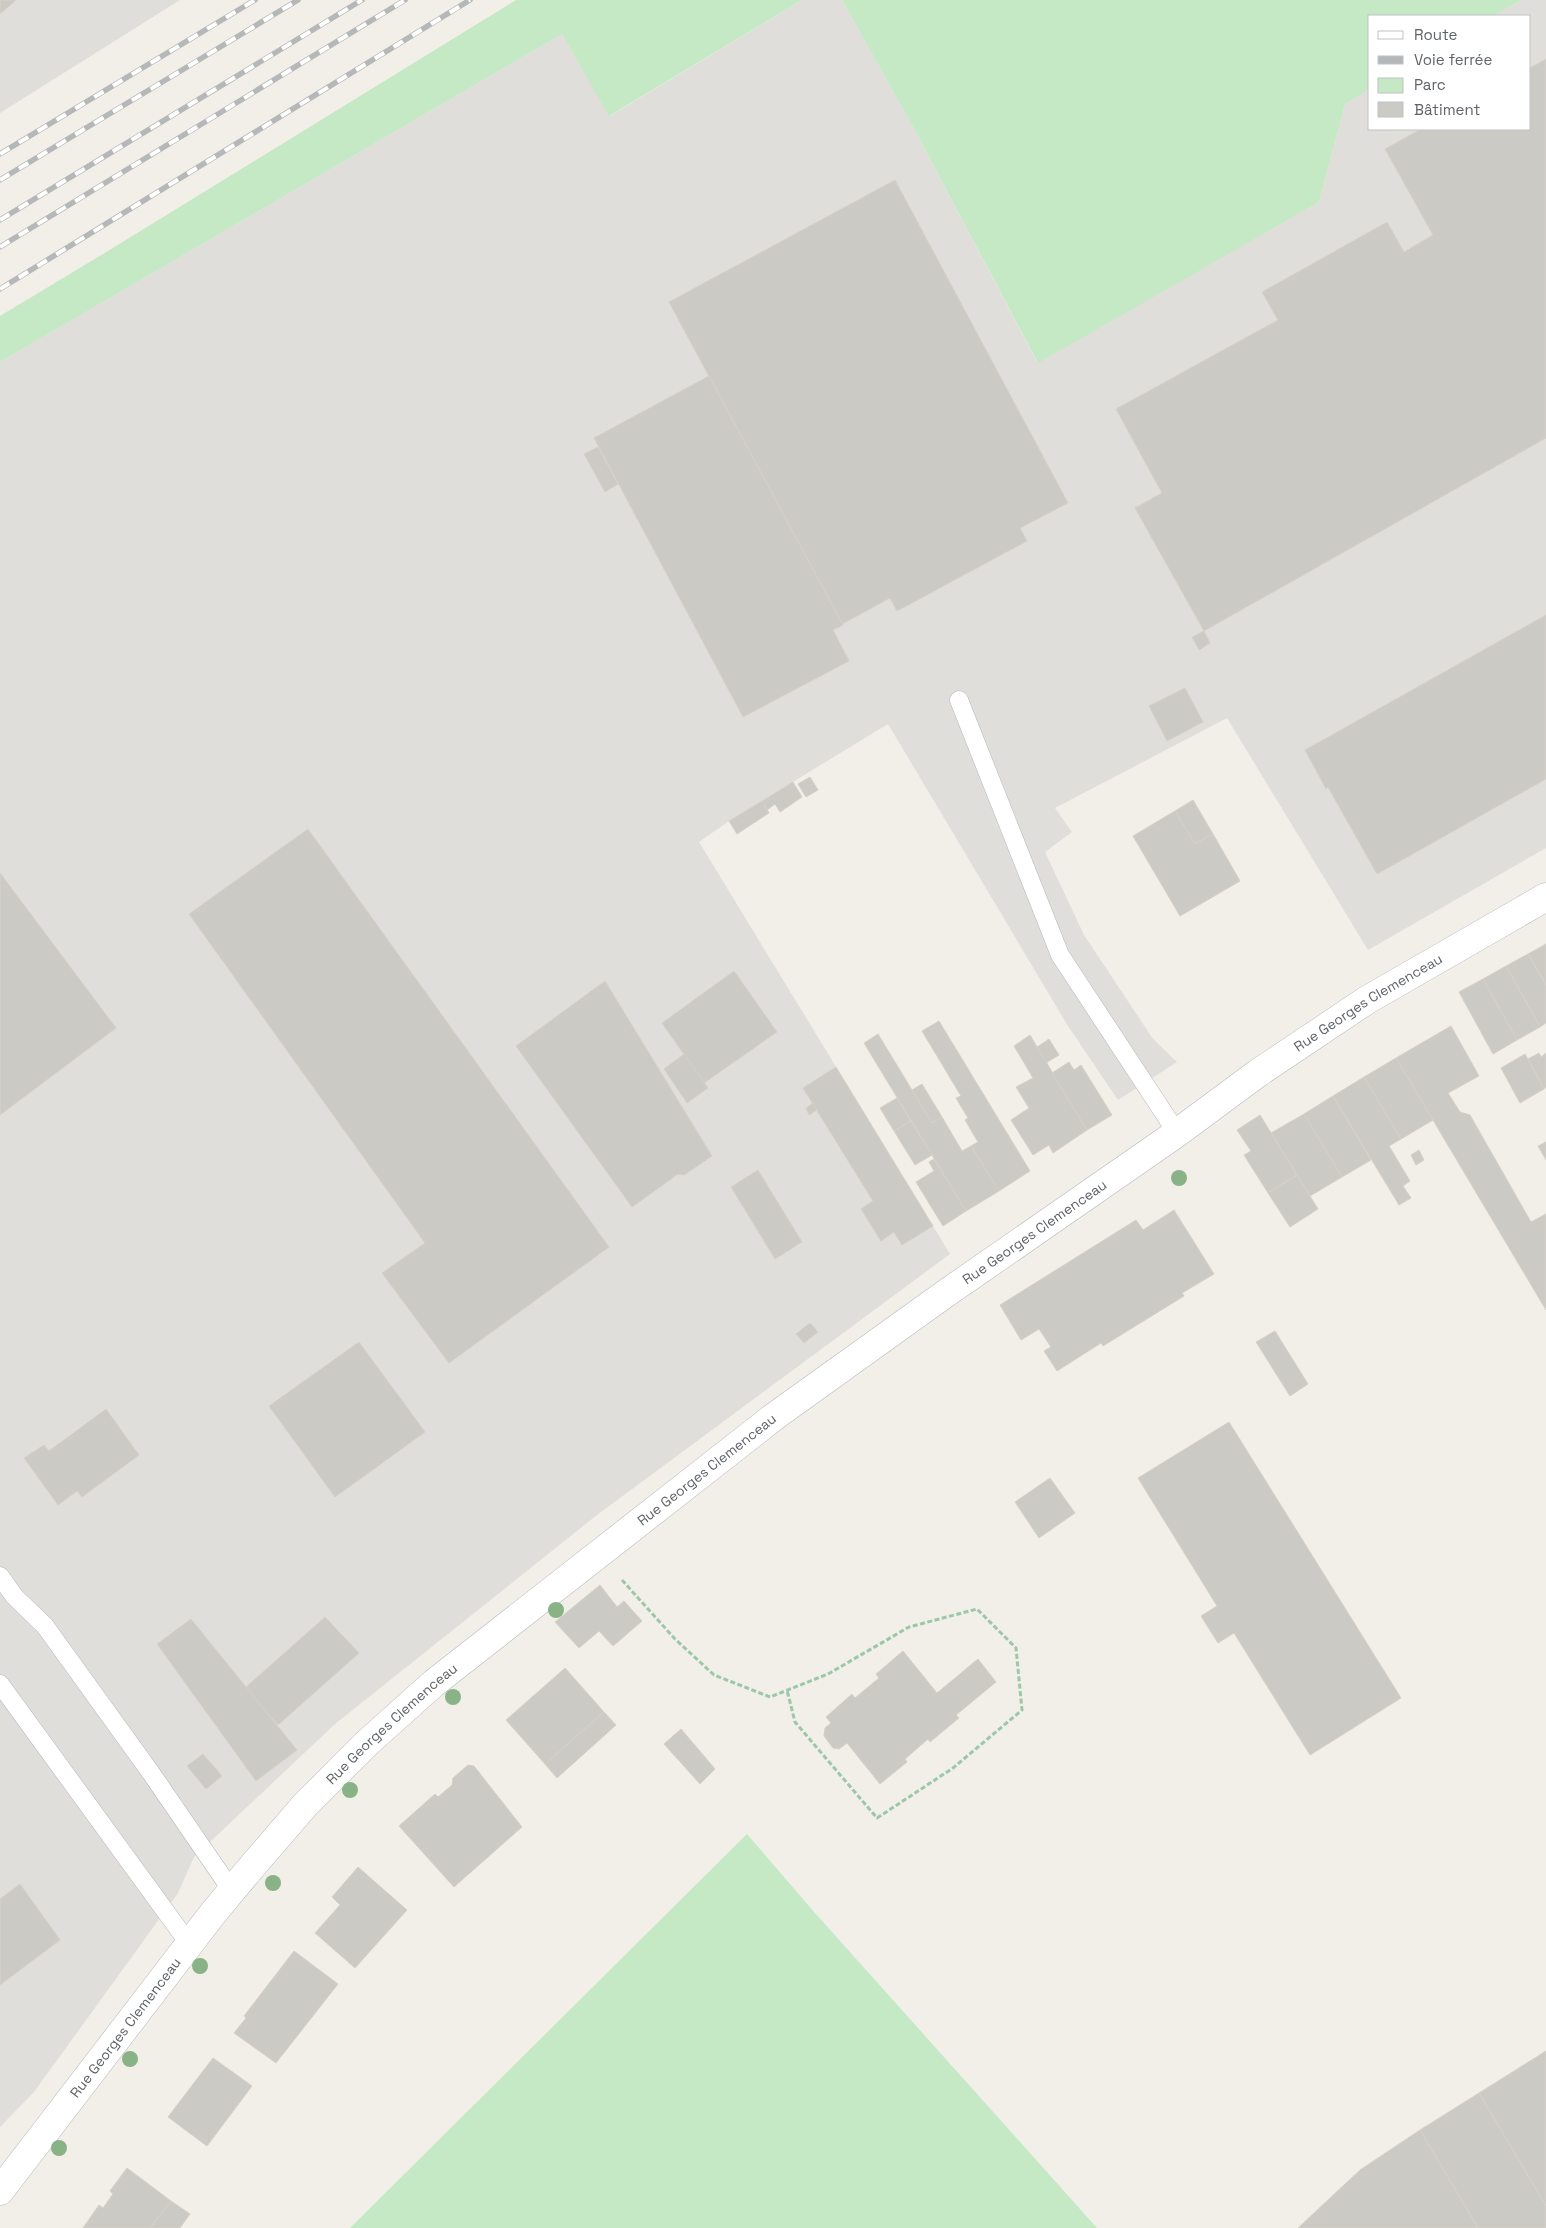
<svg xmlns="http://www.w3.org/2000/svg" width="1546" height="2228" viewBox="0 0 1546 2228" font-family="'Space Grotesk',sans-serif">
	<rect width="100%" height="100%" fill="#f1efe8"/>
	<g fill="#e0deda">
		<polygon points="0,0 180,0 0,113"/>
		<polygon points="802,0 842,0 912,125 1037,362 1319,202 1345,104 1370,89 1370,129 1530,129 1530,16 1493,16 1521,0 1546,0 1546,848 1368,950 1227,718 1055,808 1072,832 1045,852 1084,935 1153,1039 1177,1062 1118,1100 1068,1026 888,724 729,821 699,842 950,1254 597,1515 335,1724 194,1857 178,1893 139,1947 34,2092 0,2127 0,362 562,34 610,116"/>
	</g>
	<g fill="#c5e8c5">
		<polygon points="516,0 802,0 609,116 562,34 0,362 0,316 103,254"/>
		<polygon points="842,0 1521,0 1493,16 1370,16 1370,89 1345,104 1319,202 1038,363 912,125"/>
		<polygon points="747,1834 815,1913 1097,2228 350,2228"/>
	</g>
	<g fill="#cccac5" stroke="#d6d1c6">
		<polygon points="0,0 16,0 0,14"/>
		<polygon points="1546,59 1546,438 1204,631 1135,508 1162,493 1116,409 1278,320 1262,292 1387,222 1404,252 1433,235 1385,149 1421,129 1530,129 1530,68"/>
		<polygon points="895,180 1068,503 1020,528 1027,541 897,611 890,598 842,624 669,302"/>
		<polygon points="709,376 843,625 833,630 849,661 743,717 594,438"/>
		<polygon points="598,447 618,484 605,492 584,454"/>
		<polygon points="1546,615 1546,779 1377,874 1328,787 1326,789 1305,750"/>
		<polygon points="1204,631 1210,643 1199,650 1192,637"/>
		<polygon points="1185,688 1203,722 1167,741 1149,706"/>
		<polygon points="810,777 818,790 806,797 798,784"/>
		<polygon points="793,782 802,797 780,812 775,804 767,810 762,801"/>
		<polygon points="1193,800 1213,834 1195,844 1175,811"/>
		<polygon points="762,801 769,813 737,834 729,821"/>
		<polygon points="1175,811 1195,844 1213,834 1240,881 1180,916 1133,836"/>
		<polygon points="308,829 609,1247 449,1363 382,1273 425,1243 189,914"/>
		<polygon points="0,873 116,1028 0,1115"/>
		<polygon points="1546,944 1546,985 1528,954"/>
		<polygon points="1528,954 1546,985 1546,1023 1540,1027 1506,966"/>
		<polygon points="1506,966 1540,1027 1517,1040 1483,979"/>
		<polygon points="734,971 777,1032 704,1083 662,1023"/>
		<polygon points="1483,979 1517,1040 1493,1054 1459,992"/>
		<polygon points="605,981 712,1156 684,1175 678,1174 632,1207 516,1046"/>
		<polygon points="939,1021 1030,1171 999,1191 971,1146 978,1142 965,1120 968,1118 956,1098 961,1096 922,1031"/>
		<polygon points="1451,1026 1479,1076 1448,1093 1460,1112 1470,1115 1531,1222 1546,1214 1546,1310 1396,1058"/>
		<polygon points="878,1034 932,1123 942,1117 962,1151 971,1146 999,1191 966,1211 864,1043"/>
		<polygon points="1030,1035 1087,1130 1053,1153 1049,1145 1033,1155 1011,1120 1029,1108 1016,1087 1033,1078 1014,1046"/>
		<polygon points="1049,1039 1059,1055 1046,1063 1037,1047"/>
		<polygon points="1539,1053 1541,1057 1546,1053 1546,1087 1544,1089 1528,1059"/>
		<polygon points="684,1054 708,1088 687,1103 664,1069"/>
		<polygon points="1525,1054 1544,1089 1520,1103 1501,1068"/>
		<polygon points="1396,1058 1433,1120 1401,1139 1364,1077"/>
		<polygon points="1069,1062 1074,1070 1081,1065 1112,1115 1087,1130 1052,1073"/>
		<polygon points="836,1067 933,1226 902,1245 894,1232 881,1241 861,1209 873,1201 803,1088"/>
		<polygon points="1364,1077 1401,1139 1389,1146 1410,1181 1403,1186 1411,1198 1399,1205 1333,1096"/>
		<polygon points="922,1084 942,1117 932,1123 912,1090"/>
		<polygon points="1333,1096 1371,1160 1342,1177 1304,1114"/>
		<polygon points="897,1098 911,1121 894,1131 880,1108"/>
		<polygon points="813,1103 817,1110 809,1115 806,1108"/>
		<polygon points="1304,1114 1342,1177 1310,1196 1271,1133"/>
		<polygon points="1260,1115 1297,1175 1268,1193 1244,1155 1251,1151 1237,1130"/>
		<polygon points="911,1121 932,1155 915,1165 894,1131"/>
		<polygon points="1546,1142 1546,1160 1538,1146"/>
		<polygon points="1419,1150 1424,1160 1416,1165 1411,1155"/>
		<polygon points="934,1159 966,1211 943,1226 916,1182 934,1171 929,1162"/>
		<polygon points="758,1170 802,1242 775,1259 731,1187"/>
		<polygon points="1297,1175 1318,1209 1290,1227 1268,1193"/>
		<polygon points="1174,1210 1214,1274 1182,1293 1184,1296 1103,1346 1101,1343 1057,1371 1044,1351 1051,1347 1039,1329 1021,1340 1000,1305 1136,1220 1143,1230"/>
		<polygon points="810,1323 818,1332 804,1343 796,1334"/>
		<polygon points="1275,1331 1308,1384 1290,1396 1256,1342"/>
		<polygon points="359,1342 425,1432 335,1497 269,1406"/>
		<polygon points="106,1409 139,1455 82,1497 77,1491 58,1505 24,1458 44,1445 49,1451"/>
		<polygon points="1229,1422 1401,1698 1310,1755 1234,1633 1218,1643 1201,1616 1217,1606 1138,1478"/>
		<polygon points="1050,1478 1075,1513 1039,1538 1015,1502"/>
		<polygon points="600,1585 617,1607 624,1601 642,1621 613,1646 599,1631 579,1648 555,1622"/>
		<polygon points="325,1617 359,1653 278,1725 245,1688"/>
		<polygon points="191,1619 297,1750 256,1781 157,1644"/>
		<polygon points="903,1651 937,1693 978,1659 996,1682 956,1715 959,1718 930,1742 928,1739 905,1759 907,1762 880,1784 847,1743 839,1749 833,1748 824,1736 825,1728 831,1723 826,1717 852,1694 855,1698 879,1678 876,1674"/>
		<polygon points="565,1668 604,1712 545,1764 506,1720"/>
		<polygon points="604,1712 616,1725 557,1778 545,1764"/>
		<polygon points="681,1729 715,1769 700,1784 664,1744"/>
		<polygon points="203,1754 222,1776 206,1789 187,1766"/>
		<polygon points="468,1765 474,1766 522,1827 454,1887 399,1826 435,1794 438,1797 452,1785 453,1778"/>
		<polygon points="358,1867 407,1910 355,1968 315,1933 340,1905 332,1897"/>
		<polygon points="20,1884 60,1940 0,1985 0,1899"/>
		<polygon points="294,1951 338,1984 276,2063 234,2033 246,2018 244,2016"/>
		<polygon points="1546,2051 1546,2206 1479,2093"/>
		<polygon points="213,2058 252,2086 207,2146 168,2117"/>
		<polygon points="1479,2093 1546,2206 1546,2228 1478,2228 1420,2130"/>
		<polygon points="1420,2130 1478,2228 1298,2228 1360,2170"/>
		<polygon points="127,2168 171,2201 150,2228 83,2228 99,2205 103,2208 113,2194 110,2191"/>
		<polygon points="171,2201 190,2214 180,2228 150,2228"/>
	</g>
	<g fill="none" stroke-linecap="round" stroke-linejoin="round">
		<defs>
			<g id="lane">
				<polyline points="959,700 1060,955 1177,1133"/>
				<polyline points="0,1576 14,1596 45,1626 151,1773 232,1891"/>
				<polyline points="0,1684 190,1945"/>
			</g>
			<g id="street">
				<path id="s1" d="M0 2191 214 1912 255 1863 305 1805 367 1743 434 1683 775 1416 945 1294 1177 1133 1258 1073 1367 1000 1546 897"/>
			</g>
		</defs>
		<use href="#lane" stroke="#b5b8bc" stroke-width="19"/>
		<use href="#street" stroke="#b5b8bc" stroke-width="29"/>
		<polyline stroke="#9cc7a9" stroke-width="3" stroke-dasharray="5 2.5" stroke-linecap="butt" points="622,1580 675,1639 714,1675 770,1697 828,1674 909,1627 977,1609 1016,1648 1022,1710 953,1768 877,1818 795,1722 787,1690"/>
		<use href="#lane" stroke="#fff" stroke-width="18"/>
		<use href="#street" stroke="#fff" stroke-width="28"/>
		<defs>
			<g id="rail">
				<polyline points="0,154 255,0"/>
				<polyline points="0,180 298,0"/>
				<polyline points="0,220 362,0"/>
				<polyline points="0,247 405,0"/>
				<polyline points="0,289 470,0"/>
			</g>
		</defs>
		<use href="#rail" stroke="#b6b7b8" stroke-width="5.5"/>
		<use href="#rail" stroke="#fff" stroke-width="4" stroke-dasharray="11" stroke-linecap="butt"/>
	</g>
	<g fill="#89b387">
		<circle cx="1179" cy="1178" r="8"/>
		<circle cx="556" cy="1610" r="8"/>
		<circle cx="453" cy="1697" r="8"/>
		<circle cx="350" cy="1790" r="8"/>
		<circle cx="273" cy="1883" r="8"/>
		<circle cx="200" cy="1966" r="8"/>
		<circle cx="130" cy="2059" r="8"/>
		<circle cx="59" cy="2148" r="8"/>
	</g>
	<g text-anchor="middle" stroke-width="5" stroke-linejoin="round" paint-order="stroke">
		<g font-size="14" fill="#5f6368" stroke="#fff">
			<text dy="5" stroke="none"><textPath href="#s1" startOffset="1826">Rue Georges Clemenceau</textPath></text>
			<text dy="5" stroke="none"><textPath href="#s1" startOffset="1421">Rue Georges Clemenceau</textPath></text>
			<text dy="5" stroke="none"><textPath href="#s1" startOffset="1016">Rue Georges Clemenceau</textPath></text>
			<text dy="5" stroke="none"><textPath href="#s1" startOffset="611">Rue Georges Clemenceau</textPath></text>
			<text dy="5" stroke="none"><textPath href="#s1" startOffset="206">Rue Georges Clemenceau</textPath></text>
		</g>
	</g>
	<rect x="1368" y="15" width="162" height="115" fill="#ffffff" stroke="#bfc1c3"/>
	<rect x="1378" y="31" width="25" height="8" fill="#ffffff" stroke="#bfc1c3"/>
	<text x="1414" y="40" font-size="15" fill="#5f6368">Route</text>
	<rect x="1378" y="56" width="25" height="8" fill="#b6b7b8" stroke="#bfc1c3"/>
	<text x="1414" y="65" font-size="15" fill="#5f6368">Voie ferrée</text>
	<rect x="1378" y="78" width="25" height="15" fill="#c5e8c5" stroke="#bfc1c3"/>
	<text x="1414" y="90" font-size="15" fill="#5f6368">Parc</text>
	<rect x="1378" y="102" width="25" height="15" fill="#cccac5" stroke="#bfc1c3"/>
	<text x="1414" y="115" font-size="15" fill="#5f6368">Bâtiment</text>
</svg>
